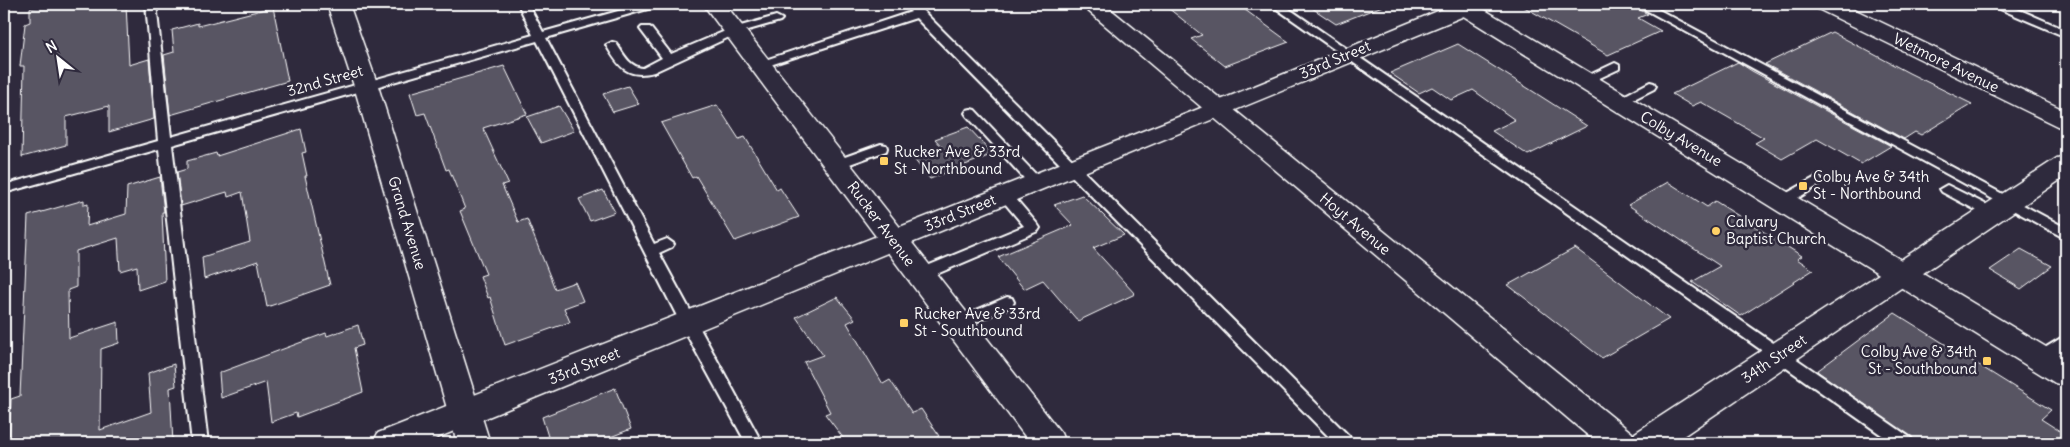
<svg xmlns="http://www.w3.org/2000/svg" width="2070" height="447" viewBox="0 0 2070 447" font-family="Delius,sans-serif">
	<rect width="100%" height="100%" fill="#2f2a3d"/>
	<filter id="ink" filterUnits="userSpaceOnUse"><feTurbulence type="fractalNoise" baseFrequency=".02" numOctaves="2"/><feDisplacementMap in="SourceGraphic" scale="10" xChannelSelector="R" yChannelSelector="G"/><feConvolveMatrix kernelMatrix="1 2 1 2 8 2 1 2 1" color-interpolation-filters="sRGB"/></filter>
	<g filter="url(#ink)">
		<g fill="#595564" stroke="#fff">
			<polygon points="49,4 126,4 129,65 149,59 154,119 109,132 109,106 66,117 66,145 22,157 24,66 20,66 25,24 30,22 30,8"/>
			<polygon points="1163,4 1237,4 1289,42 1225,66 1191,39 1202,35"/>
			<polygon points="1306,4 1385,4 1385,5 1336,24"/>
			<polygon points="1519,4 1628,4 1648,14 1638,18 1661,31 1608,55"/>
			<polygon points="273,7 288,81 170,115 164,55 174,52 172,30 198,23 198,26"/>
			<polygon points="1832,32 1909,73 1972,104 1921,135 1915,132 1904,139 1765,64"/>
			<polygon points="1458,44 1534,92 1587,126 1528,155 1492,131 1515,120 1473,90 1451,100 1432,87 1419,93 1390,73"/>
			<polygon points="1738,62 1752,71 1891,146 1861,164 1817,139 1782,159 1755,143 1764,138 1701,102 1692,106 1672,94"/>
			<polygon points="504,66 527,114 483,128 508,183 502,185 518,222 527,219 555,289 575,282 583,301 564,308 570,322 505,345 490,297 488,298 480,276 486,274 460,211 465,209 449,169 446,170 425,113 417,115 410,93"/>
			<polygon points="628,86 639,104 613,112 603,94"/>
			<polygon points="717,105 739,139 745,137 777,190 780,188 799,217 735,241 696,176 692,178 661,123"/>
			<polygon points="559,106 574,131 541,143 527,117"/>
			<polygon points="968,127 993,154 930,179 913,158 942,147 935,139"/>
			<polygon points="301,129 306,152 302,153 307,176 305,176 330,285 267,307 258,261 204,279 202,257 250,242 242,192 228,197 227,192 181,206 177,172 187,169 187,161 216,153 217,156"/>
			<polygon points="160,177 164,212 162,212 165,281 138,290 137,266 120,271 118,238 76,251 76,287 68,290 69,338 118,322 119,343 101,349 100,430 151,412 148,373 174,364 176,386 170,388 173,443 9,443 11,399 20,396 28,216 84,200 84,205 88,204 87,226 126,214 127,187"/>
			<polygon points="1668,182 1707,207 1715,201 1802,256 1797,259 1813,270 1741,316 1692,282 1720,266 1628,205"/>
			<polygon points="603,190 615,212 590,221 579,199"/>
			<polygon points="1082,195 1124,235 1093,248 1135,294 1078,321 1043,280 1024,289 998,257 1073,225 1054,205"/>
			<polygon points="1575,248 1669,319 1602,358 1508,285"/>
			<polygon points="2021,249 2052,266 2021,289 1990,270"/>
			<polygon points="837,297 855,319 847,323 883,384 890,380 912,413 921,409 939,436 927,443 847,443 825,414 830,412 804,362 823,355 796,317"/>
			<polygon points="1895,313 2051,410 2041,419 2066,435 2066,443 1920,443 1817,371"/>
			<polygon points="358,325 363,345 354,348 363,392 297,417 296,413 271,422 266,382 221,398 219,373 326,333 327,336"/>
			<polygon points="615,388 631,429 595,443 550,443 542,417"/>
		</g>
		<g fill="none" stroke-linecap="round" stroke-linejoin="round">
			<defs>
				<g id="service">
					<polygon points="146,4 156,4 171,137 533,35 518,4 528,4 543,32 643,4 659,4 658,6 546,38 654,244 667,239 674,244 672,247 659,253 762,443 746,443 681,324 537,41 172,145 208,443 192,443 159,149 4,193 4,185 158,141"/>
					<polygon points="904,4 915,4 923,11 1351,438 1353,443 1335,443 916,18 764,67 756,67 754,65 756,63 911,12"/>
					<polygon points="1270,4 1282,4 1911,438 1913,443 1893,443"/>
					<polygon points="1635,4 1648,4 2066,228 2066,239"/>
					<polygon points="1992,4 2006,4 2066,30 2066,37 1993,6"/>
					<path d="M776 16 782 19 780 21 738 33 654 72C627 79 619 67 606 45L612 42 616 43C623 53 629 67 643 68L662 58 640 29 642 27H650L671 54 730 29Z"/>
					<polygon points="1615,63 1619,65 1619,69 1589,83 1585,84 1579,80"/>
					<polygon points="1650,82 1654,83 1656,86 1654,89 1624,104 1620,105 1614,101"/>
					<polygon points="971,109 975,110 1041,180 1043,183 1041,186 1031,186 967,116 965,113 967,110"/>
					<polygon points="881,144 886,145 887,148 886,151 836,169 830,165 831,162"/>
					<polygon points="1816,177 1821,178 1823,181 1821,184 1788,204 1778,204 1776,201 1778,198"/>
					<polygon points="1947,185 1997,210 1999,213 1997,216 1987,216 1942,192 1940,189"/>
					<polygon points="1005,191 1010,192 1038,225 1040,228 1038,231 925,279 915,279 913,275 915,271 1024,226 998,195"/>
					<polygon points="1007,297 1012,298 1014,302 1012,306 958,330 953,328 950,324 953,320"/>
					<path d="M2066 335V348C2057 355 2046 366 2035 362L2032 358 2035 354Z"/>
				</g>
				<g id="minor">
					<polygon points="1455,4 1484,4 1481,9 425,443 373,443 378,433 1191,112"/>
					<polygon points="2066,156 2066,176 1673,443 1631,443 1635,433 2057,158"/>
				</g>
				<g id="tertiary">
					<polygon points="327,4 349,4 378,86 490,443 457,443 354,86"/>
					<polygon points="1080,4 1104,4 1632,433 1636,443 1597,443"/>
					<polygon points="1815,4 1843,4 2066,111 2066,129 2057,126 1818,9"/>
				</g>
				<polygon id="secondary" points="1449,4 1475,4 2066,359 2066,386 2055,383 1452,9"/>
				<polygon id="primary" points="703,4 725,4 1061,433 1065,443 1030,443"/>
			</defs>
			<use href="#service" stroke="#fff" stroke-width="4"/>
			<use href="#minor" stroke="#fff" stroke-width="3"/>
			<use href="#tertiary" stroke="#fff" stroke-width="3"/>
			<use href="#secondary" stroke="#fff" stroke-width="3"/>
			<use href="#primary" stroke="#fff" stroke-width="3"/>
			<use href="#service" fill="#2f2a3d" fill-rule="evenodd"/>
			<use href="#minor" fill="#2f2a3d" fill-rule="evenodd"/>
			<use href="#tertiary" fill="#2f2a3d" fill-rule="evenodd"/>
			<use href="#secondary" fill="#2f2a3d" fill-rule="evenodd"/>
			<use href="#primary" fill="#2f2a3d" fill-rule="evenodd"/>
		</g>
	</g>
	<g fill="#ffd166" stroke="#2f2a3d" stroke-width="2">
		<rect x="879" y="156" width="10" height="10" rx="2.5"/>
		<rect x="1798" y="181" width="10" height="10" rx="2.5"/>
		<circle cx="1716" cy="231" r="5"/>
		<rect x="899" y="318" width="10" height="10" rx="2.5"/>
		<rect x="1982" y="356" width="10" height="10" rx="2.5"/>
	</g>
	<g text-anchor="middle" stroke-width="5" stroke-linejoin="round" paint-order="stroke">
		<g font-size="15" fill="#fff" stroke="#2f2a3d">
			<text transform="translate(1335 60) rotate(-23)" y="5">33rd Street</text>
			<text transform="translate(1946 63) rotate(26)" y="5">Wetmore Avenue</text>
			<text transform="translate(325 81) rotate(-16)" y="5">32nd Street</text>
			<text transform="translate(1681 139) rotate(31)" y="5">Colby Avenue</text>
			<text transform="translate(960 213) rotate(-22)" y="5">33rd Street</text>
			<text transform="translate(407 223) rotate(73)" y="5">Grand Avenue</text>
			<text transform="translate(881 224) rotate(53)" y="5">Rucker Avenue</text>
			<text transform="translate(1355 224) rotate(40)" y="5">Hoyt Avenue</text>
			<text transform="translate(1774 359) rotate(-34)" y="5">34th Street</text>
			<text transform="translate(584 366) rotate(-22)" y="5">33rd Street</text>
		</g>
		<g font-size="15" fill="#fff" stroke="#2f2a3d" text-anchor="start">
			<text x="894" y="157">Rucker Ave &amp; 33rd<tspan x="894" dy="17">St - Northbound</tspan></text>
			<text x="1813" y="182">Colby Ave &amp; 34th<tspan x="1813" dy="17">St - Northbound</tspan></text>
			<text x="1726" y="227">Calvary<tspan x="1726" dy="17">Baptist Church</tspan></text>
			<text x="914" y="319">Rucker Ave &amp; 33rd<tspan x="914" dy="17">St - Southbound</tspan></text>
			<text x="1977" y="357" text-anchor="end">Colby Ave &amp; 34th<tspan x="1977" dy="17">St - Southbound</tspan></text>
		</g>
	</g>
	<rect width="2070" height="447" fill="none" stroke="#2f2a3d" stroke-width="20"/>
	<rect x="10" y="10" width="2050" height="427" fill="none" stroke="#fff" stroke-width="2" filter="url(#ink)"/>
	<g transform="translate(58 58) rotate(330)" stroke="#2f2a3d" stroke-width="4" paint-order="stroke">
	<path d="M0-4L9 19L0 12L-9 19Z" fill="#ffffff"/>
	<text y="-8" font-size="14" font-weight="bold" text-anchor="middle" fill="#ffffff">N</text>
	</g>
</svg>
